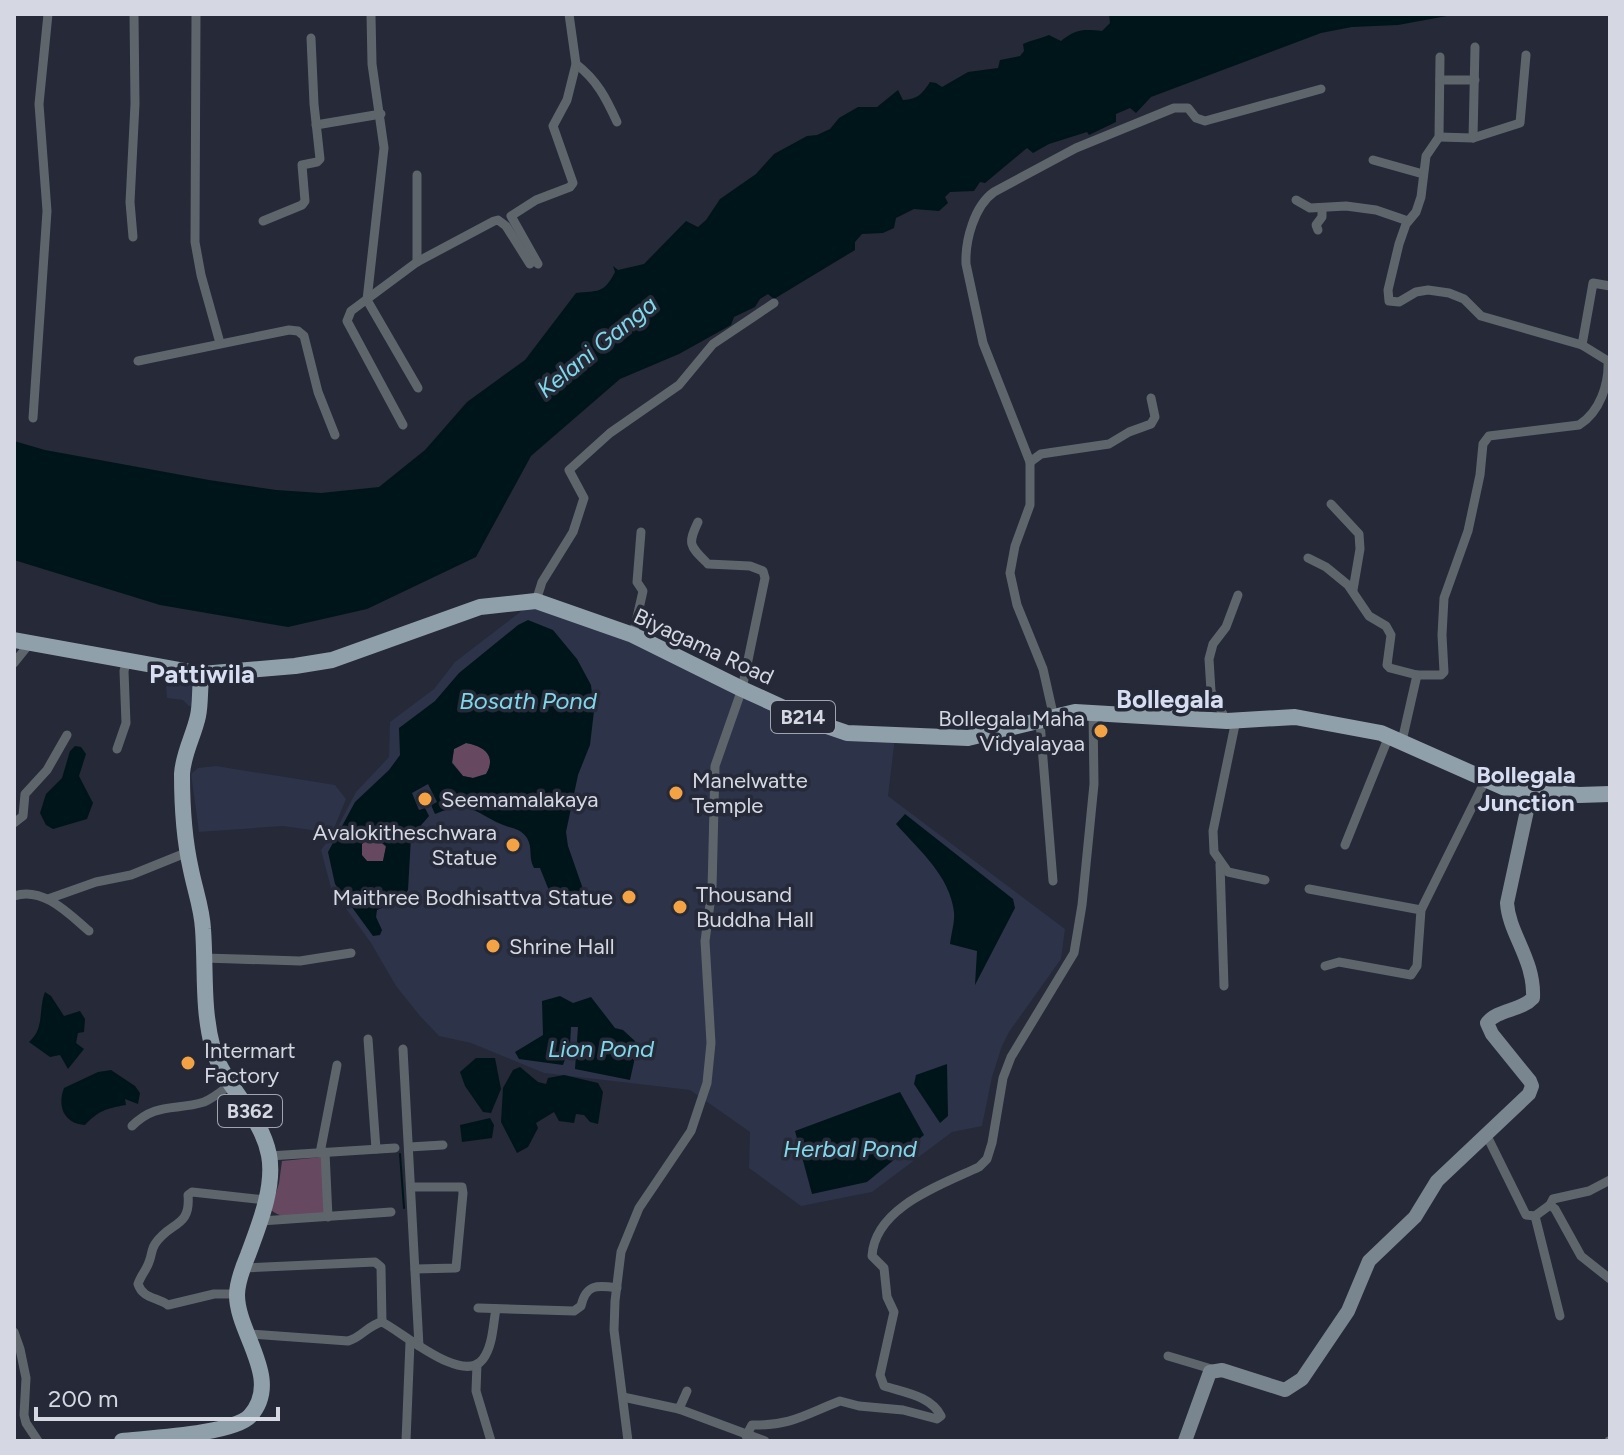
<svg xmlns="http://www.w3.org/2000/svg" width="1624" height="1455" viewBox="0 0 1624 1455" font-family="Figtree,sans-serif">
	<rect width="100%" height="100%" fill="#252938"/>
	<g fill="#2d3348">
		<polygon points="528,606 632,637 811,723 895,738 888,796 1065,929 1061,959 1009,1032 1002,1046 992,1077 982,1126 952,1132 872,1192 801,1206 749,1168 750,1132 690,1090 544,1073 471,1043 439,1036 420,1016 396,986 371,943 331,888 321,850 336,830 356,792 389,757 390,722 434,689 455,662"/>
		<polygon points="172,672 195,675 193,706 189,706 183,700 167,698 166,687"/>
		<polygon points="216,766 335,785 346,799 332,833 283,826 199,832 191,774 198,768"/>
	</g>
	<g fill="#664860">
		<path d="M466 743C484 746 497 756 486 774L473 778 463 776 452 762 454 749Z"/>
		<polygon points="367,839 377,839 386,847 383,861 367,861 361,855 362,844"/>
		<path d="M322 1157 324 1214C307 1216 285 1222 271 1210L279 1183 282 1161Z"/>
	</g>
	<g fill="#001519" fill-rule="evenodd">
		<path d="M1109 14H1458L1398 25 1352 27 1321 33 1151 97 1136 113 1130 108 1116 114V122L1089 135 1087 132 1049 144 1033 153 1027 148 985 183 980 182 974 191 950 192 945 197 948 203 939 211 914 209 896 218 894 228 883 233 862 234 855 242V250L774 299 768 294 760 299 755 307 734 317 731 325 679 354 620 379 531 456 476 557 367 609 288 627 160 605 14 560V441L45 450 209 480 276 490 321 493 379 487 425 450 467 402 525 360 576 293C598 290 603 295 615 272L613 266 618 270 644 264 686 221 698 227 706 220 720 199 756 174 774 154 807 136 817 135 830 129 839 118 858 107H877L898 90 903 100C918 99 922 94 930 82L936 83 942 87 968 72 998 68 1000 60 1020 56 1024 51 1023 44C1031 40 1040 39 1049 35L1061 41C1076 29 1083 29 1102 31L1110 23Z"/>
		<path d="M528 620 553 630 577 659 591 685 594 711 590 745 578 775 566 832 568 846 583 889 554 903 540 868H534C528 857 533 848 527 838 521 829 515 829 506 826 476 815 472 798 435 814L431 805 437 802 428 784 412 793 419 810 425 808 429 816 411 837 408 890 400 900 377 910 376 917 382 930 380 935 373 936 335 884 328 852 355 802 389 770 400 755 399 728 435 701 459 673 518 625ZM466 743C484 746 497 756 486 774L473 778 463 776 452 763 454 749ZM367 839H377L386 846 383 861H367L362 855V844Z"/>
		<polygon points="75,746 81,747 86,754 79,776 93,803 87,819 53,829 46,825 40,813 46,794 62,778 70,751"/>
		<path d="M905 814 1013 899 1015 908 975 985 977 951 950 944C951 934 955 922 954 912 950 876 919 850 896 824Z"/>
		<path d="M45 992 51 996 64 1016 80 1011 85 1019 84 1032 78 1033 76 1043 84 1049 68 1069 60 1055 50 1057 29 1042C45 1028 38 1010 45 992Z"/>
		<polygon points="560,996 573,1003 591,997 615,1028 623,1030 635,1041 634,1062 630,1080 575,1069 578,1027 571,1027 570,1045 563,1065 519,1059 515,1052 543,1035 542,1001"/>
		<polygon points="476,1058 495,1058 501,1089 491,1113 483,1112 465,1086 460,1072"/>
		<polygon points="947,1064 948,1116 940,1123 914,1084 916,1075"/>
		<polygon points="520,1067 538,1082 546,1084 548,1078 564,1075 598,1083 603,1092 598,1124 590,1122 584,1115 576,1114 574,1123 559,1121 554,1112 536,1123 538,1128 528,1147 517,1153 501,1122 503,1088 513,1070"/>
		<path d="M111 1070 135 1086 140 1093 138 1104 125 1099 126 1105C107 1108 98 1111 85 1125 64 1124 57 1106 64 1088L98 1072Z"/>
		<polygon points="900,1092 924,1135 867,1182 812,1194 795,1131"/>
		<polygon points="490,1118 494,1125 492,1138 462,1142 460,1125"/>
	</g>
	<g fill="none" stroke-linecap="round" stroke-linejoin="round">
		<polyline stroke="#001519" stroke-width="2" points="400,1154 404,1208"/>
		<g stroke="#5e656b" stroke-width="9">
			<polyline points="196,14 195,242 201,275 220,343"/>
			<path d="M576 64C597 80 606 98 617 122"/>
			<polyline points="1440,80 1475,80"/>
			<polyline points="316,125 381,114"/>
			<polyline points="1439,137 1473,138 1520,123 1526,55"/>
			<polyline points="1473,138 1475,47"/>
			<polyline points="1373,160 1423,174"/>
			<polyline points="1296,200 1310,208 1346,206 1376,210 1408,221"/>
			<polyline points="263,221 302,205 305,201 302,165 317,162 320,159 314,104 311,38"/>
			<polyline points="1318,230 1316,225 1322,217 1322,208"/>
			<polyline points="133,237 130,202 135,104 134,14"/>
			<polyline points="417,262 417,175"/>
			<polyline points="538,264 511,216 536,200 570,187 573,183 553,126 567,100 576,64 569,14"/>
			<polyline points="367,300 384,148 372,64 371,14"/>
			<polyline points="367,300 418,388"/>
			<polyline points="1582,345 1593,283 1610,286"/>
			<polyline points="138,361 289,330 298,331 304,336 318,392 335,435"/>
			<polyline points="33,418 47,211 39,104 48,14"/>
			<polyline points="403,425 347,321 351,311 417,262 494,221 498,220 506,226 530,264"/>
			<polyline points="1030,462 1041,454 1109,444 1129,432 1151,424 1155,417 1151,398"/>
			<polyline points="1331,504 1359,534 1360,549 1353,590"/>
			<path d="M1308 558 1326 567 1348 585 1369 616 1386 626 1391 635 1387 665 1390 668 1417 675H1441L1444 672 1442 635 1444 598 1468 531 1480 475 1483 444 1489 436 1579 425C1600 412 1609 384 1608 361L1582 345 1481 316 1464 299 1449 293 1428 290 1416 292 1399 302 1389 301 1388 290 1399 244 1406 224 1416 212 1421 197 1426 156 1439 137 1440 57"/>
			<polyline points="536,601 542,582 573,532 584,498 569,470 610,433 679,385 713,344 774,303"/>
			<polyline points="633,635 643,591 637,582 641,532"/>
			<polyline points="14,663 30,643"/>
			<path d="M1054 718 1043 669 1017 605 1010 573 1015 546 1030 505V462L983 343 966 264C965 241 974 206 994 192L1076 148 1174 108H1188L1196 118 1205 121 1321 89"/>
			<polyline points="1226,720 1211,691 1209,659 1213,644 1226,627 1238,595"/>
			<polyline points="1236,720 1213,831 1214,852 1228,872 1265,880"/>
			<polyline points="1040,722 1053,881"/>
			<polyline points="1402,741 1417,675"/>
			<polyline points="117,749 126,723 124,671 127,660"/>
			<polyline points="14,823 23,816 25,794 47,770 67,735"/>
			<polyline points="1345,845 1389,736"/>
			<polyline points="1220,864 1224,986"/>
			<polyline points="1309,889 1421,910"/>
			<path d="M14 896C43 886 69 914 89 931"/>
			<polyline points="48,899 96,882 131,875 188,852"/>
			<polyline points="204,958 300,961 351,953"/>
			<polyline points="1325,966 1339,962 1411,975 1417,966 1421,910 1485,781"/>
			<polyline points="368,1039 376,1149"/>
			<polyline points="403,1049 419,1346"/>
			<path d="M132 1126C156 1102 175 1111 204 1102 214 1098 222 1091 231 1084"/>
			<polyline points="1487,1136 1526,1215 1535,1216 1550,1205 1555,1209 1581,1256 1610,1279"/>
			<polyline points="409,1147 443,1145"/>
			<polyline points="325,1152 328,1217"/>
			<polyline points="320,1153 337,1065"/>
			<polyline points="269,1156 395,1148"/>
			<polyline points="411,1187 462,1187 463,1193 456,1268 415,1269"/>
			<polyline points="1550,1205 1553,1199 1589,1191 1610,1180"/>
			<polyline points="1535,1216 1560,1316"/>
			<polyline points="261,1221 391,1212"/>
			<polyline points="243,1268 375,1262 381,1267 382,1322"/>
			<path d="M236 1294H214L168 1305C157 1297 143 1299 138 1284 141 1275 147 1269 149 1262 152 1255 151 1250 155 1244 170 1221 191 1228 188 1195L192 1192 265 1200"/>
			<path d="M478 1308 574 1311 581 1306C586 1284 597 1285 617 1288"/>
			<path d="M382 1322C401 1331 463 1386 483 1359 493 1346 493 1324 496 1309"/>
			<polyline points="14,1332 20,1349 26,1378 24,1415 26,1423 38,1441"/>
			<path d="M249 1334 348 1341C361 1338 368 1325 382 1322"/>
			<polyline points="1168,1356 1215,1370"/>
			<polyline points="477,1364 476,1391 491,1441"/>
			<polyline points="623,1397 679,1409 687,1391"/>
			<polyline points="679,1409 765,1441"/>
			<path d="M746 1436 752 1425C791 1426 806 1414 840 1401L859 1406 903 1410 937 1419 941 1416C931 1396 906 1393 884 1386L880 1375 894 1312 887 1297 884 1268 872 1256C875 1207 941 1185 979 1167L987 1159 992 1143 1003 1078 1011 1057 1074 953 1082 905 1094 784 1093 713"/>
			<polyline points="406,1441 410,1342"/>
			<path d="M628 1441 614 1330 615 1301 621 1252 639 1208 691 1131 707 1083 711 1043 705 941 712 889 715 766 742 689 765 578 763 571 750 566 708 564C690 546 687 545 698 522"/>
			<polyline points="1609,1441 1610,1441"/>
		</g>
		<path stroke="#7a868f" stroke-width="14" d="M1185 1441 1210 1372 1222 1370 1285 1390 1302 1379 1348 1311 1369 1261 1415 1217 1437 1181 1529 1094 1532 1086 1530 1081 1492 1034 1487 1023C1498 1009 1521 1011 1533 998 1535 960 1509 934 1507 903L1531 792"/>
		<g stroke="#90a0ab" stroke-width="16">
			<polyline points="14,640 202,674 295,666 332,660 480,607 536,601 633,635 742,689 812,721 847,733 968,738 1075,712 1227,721 1295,717 1381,733 1505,788 1579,795 1610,794"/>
			<path d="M122 1441C149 1438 233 1434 250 1416 283 1379 237 1334 237 1295 237 1282 243 1267 248 1255 259 1225 275 1187 269 1155 261 1114 225 1088 213 1049 202 1009 206 970 203 929 202 909 195 890 191 870 184 839 182 805 182 774 183 754 194 735 198 716 201 702 199 688 202 674"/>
		</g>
	</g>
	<g fill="#f4a344" stroke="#252938" stroke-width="3">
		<circle cx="1101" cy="731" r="8"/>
		<circle cx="676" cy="793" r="8"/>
		<circle cx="425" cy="799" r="8"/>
		<circle cx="513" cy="845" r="8"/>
		<circle cx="629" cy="897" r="8"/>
		<circle cx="680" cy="907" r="8"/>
		<circle cx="493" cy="946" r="8"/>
		<circle cx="188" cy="1063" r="8"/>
	</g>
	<g text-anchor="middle" stroke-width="7" stroke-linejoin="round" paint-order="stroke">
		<g fill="#252938" stroke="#a0a4af" stroke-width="2">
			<rect x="771" y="701" width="64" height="32" rx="6"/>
			<rect x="218" y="1095" width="64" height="32" rx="6"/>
		</g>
		<g font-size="20" font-weight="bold" fill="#d5d8e2">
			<text x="803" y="724">B214</text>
			<text x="250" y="1118">B362</text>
		</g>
		<g font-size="22" fill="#d5d8e2" stroke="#252938">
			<text transform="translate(704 646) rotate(25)" y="8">Biyagama Road</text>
		</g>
		<g font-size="22" fill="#d5d8e2" stroke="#252938" text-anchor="start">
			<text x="1085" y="726" text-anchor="end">Bollegala Maha<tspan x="1085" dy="25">Vidyalayaa</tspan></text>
			<text x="692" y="788">Manelwatte<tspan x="692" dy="25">Temple</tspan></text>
			<text x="441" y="807">Seemamalakaya</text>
			<text x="497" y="840" text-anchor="end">Avalokitheschwara<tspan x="497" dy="25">Statue</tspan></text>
			<text x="696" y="902">Thousand<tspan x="696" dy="25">Buddha Hall</tspan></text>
			<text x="613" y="905" text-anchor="end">Maithree Bodhisattva Statue</text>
			<text x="509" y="954">Shrine Hall</text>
			<text x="204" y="1058">Intermart<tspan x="204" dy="25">Factory</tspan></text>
		</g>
		<g font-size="24" font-style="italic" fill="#7ed9e8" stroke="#252938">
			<text transform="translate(597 347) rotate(-39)" y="8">Kelani Ganga</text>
			<text x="528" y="709">Bosath Pond</text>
			<text x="601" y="1057">Lion Pond</text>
			<text x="850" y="1157">Herbal Pond</text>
		</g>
		<g font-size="24" font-weight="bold" fill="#d7def2" stroke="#252938">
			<text x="1526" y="783">Bollegala<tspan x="1526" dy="28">Junction</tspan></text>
		</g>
		<g font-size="26" font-weight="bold" fill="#d7def2" stroke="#252938">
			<text x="202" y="683">Pattiwila</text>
			<text x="1170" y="708">Bollegala</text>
		</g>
	</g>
	<rect width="1624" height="1455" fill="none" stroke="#d5d8e2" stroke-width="32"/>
	<path d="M36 1407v12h242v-12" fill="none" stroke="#d5d8e2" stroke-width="4"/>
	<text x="48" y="1407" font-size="24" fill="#d5d8e2" stroke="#252938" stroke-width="6" paint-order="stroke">200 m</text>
</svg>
